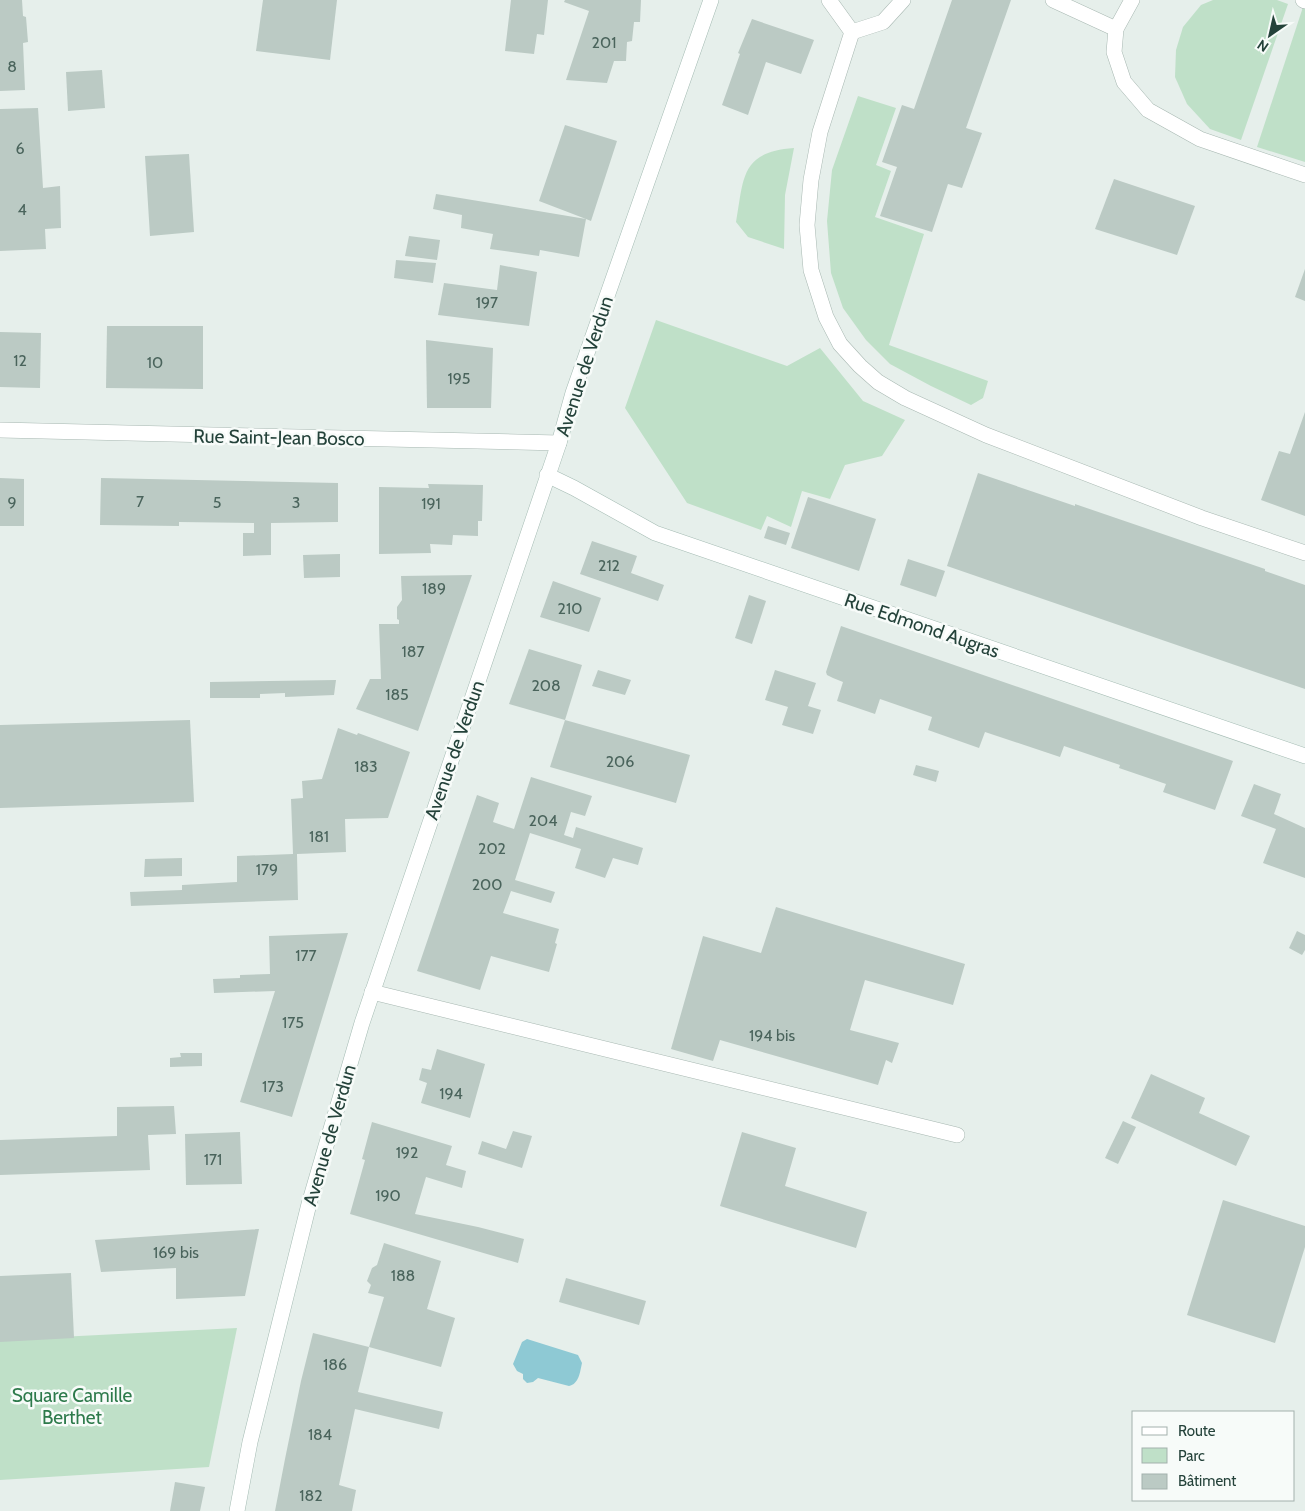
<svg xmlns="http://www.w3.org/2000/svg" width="1305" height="1511" viewBox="0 0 1305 1511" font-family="Cabin,sans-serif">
	<rect width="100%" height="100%" fill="#e6efeb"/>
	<g fill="#bfe0c8">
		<polygon points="1213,0 1277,0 1288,4 1241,140 1210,129 1187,104 1175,77 1176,50 1183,27 1201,5"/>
		<polygon points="1303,7 1305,7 1305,162 1257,147"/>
		<polygon points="858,96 896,108 876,165 891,171 875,217 924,234 889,345 988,381 983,398 971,405 931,386 890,364 866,340 843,308 831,273 827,221 832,170"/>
		<path d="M794 148 785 195 784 249 748 237 736 222C744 178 740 152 794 148Z"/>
		<polygon points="656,320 787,366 820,348 863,401 905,420 882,456 845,465 830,499 802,491 791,527 767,516 761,530 687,503 625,408"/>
		<polygon points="237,1328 209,1467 0,1480 0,1340"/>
	</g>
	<path fill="#8ec9d4" d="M527 1339 578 1355 582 1363C580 1372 579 1384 569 1386L538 1378 533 1382 527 1383 523 1379V1374L517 1371 513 1364 522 1342Z"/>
	<g fill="#bbcac4">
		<polygon points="0,0 22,0 23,16 26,17 28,42 23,43 25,90 0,91"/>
		<polygon points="263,0 337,0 330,60 256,51"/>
		<polygon points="511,0 548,0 544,35 537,34 534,54 505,51"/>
		<polygon points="565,0 641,0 640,22 634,22 632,41 627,42 626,61 614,61 607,83 566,80 589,11 564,2"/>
		<polygon points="952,0 1011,0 966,128 982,133 962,188 948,184 932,232 880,216 897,167 882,162 902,105 914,109"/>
		<polygon points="752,19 814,40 801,74 766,62 748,115 722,105 740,54 738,53"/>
		<polygon points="102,70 105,108 68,111 66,72"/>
		<polygon points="38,108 43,188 60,186 61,228 45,229 46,249 0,251 0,109"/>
		<polygon points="565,125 617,141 591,221 586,219 579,257 540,250 539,256 490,249 493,234 461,228 462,215 433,209 436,194 586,219 539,201"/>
		<polygon points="189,154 194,232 150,236 145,156"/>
		<polygon points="1114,179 1195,206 1177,255 1095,229"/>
		<polygon points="409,236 440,240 437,260 405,256"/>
		<polygon points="396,260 436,263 433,283 394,278"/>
		<polygon points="500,265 537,272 529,326 438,315 444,283 497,290"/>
		<polygon points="1305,269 1305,301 1295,297"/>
		<polygon points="107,326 203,326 203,389 106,388"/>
		<polygon points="0,332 41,333 40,388 0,387"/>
		<polygon points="426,340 493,348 491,408 427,408"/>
		<polygon points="1305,412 1305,516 1261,500 1279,451 1290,454"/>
		<polygon points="978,473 1075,506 1075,504 1265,569 1265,571 1305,585 1305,689 947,566"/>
		<polygon points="0,478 24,479 24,526 0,526"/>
		<polygon points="101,478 338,483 338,522 271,523 271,555 243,556 243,533 254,533 254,523 179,522 179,526 100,525"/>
		<polygon points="428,484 483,485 482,521 478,521 478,536 453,535 452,545 430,544 431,553 379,554 379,487 429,488"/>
		<polygon points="808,497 876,519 859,571 791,548"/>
		<polygon points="768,526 790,533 786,545 764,538"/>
		<polygon points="592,541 637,556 631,573 664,585 658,601 580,574"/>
		<polygon points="340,554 340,577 304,578 303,555"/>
		<polygon points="908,559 945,571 936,597 900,585"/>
		<polygon points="472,575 418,731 356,709 370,679 381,679 379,624 399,624 399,620 397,619 397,607 402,600 401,576"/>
		<polygon points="553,581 601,598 589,632 540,617"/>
		<polygon points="749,595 766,601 752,644 735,638"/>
		<polygon points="841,626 1233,761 1215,810 1163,792 1166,784 1119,768 1120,765 1064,746 1060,757 985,732 979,748 928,730 932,717 880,699 875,714 837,701 843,682 833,678 827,675 826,672"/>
		<polygon points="529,649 582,665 565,720 509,704"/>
		<polygon points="598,670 631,680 625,695 592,686"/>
		<polygon points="775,670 816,683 808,706 821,710 813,734 782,725 788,707 765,700"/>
		<polygon points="336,680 334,695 285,697 285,693 260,694 260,698 210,698 210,682"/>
		<polygon points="190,720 194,802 0,808 0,725"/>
		<polygon points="565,720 690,755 676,803 550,767"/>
		<polygon points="338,728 357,735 358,733 410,752 388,818 345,819 346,852 297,854 298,900 131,906 130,892 182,890 182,885 237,882 237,856 293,854 291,799 303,798 302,781 322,779"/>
		<polygon points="916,765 939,771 936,782 913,775"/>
		<polygon points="531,777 592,796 585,816 571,812 564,835 573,838 576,827 643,848 638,865 613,858 605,878 575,868 581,849 530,833 515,880 555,892 551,903 511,891 503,913 559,929 555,943 557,944 549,972 491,956 480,990 417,971 477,795 499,803 493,822 514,829"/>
		<polygon points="1254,784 1281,794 1274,814 1305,828 1305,878 1263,863 1276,829 1241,816"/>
		<polygon points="182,858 182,876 144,877 145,859"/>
		<polygon points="776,907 965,964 953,1005 865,980 850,1030 899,1043 892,1063 886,1060 878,1085 720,1040 713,1061 671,1049 703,936 761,953"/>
		<polygon points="1297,931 1305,935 1305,950 1302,955 1289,948"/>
		<polygon points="348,933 292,1117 240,1102 275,991 214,993 213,979 240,978 240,975 270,974 269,936"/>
		<polygon points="437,1049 485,1064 470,1118 421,1103 427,1083 419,1080 422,1068 431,1070"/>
		<polygon points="180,1053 202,1053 202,1066 170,1067 170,1058 181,1057"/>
		<polygon points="1151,1074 1205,1098 1199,1113 1250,1136 1236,1166 1131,1118"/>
		<polygon points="174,1106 176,1134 148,1135 150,1170 0,1175 0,1140 117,1136 117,1107"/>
		<polygon points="1123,1121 1136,1127 1118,1164 1105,1158"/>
		<polygon points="372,1122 452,1146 446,1165 466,1171 462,1188 426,1177 415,1214 478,1227 524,1239 518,1263 350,1214 365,1160 362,1159"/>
		<polygon points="513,1131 532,1136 522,1168 478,1154 482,1141 506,1149"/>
		<polygon points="240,1132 242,1184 186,1185 185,1134"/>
		<polygon points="742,1132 796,1148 785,1186 867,1212 856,1248 720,1206"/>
		<polygon points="1223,1200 1305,1226 1305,1247 1275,1343 1187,1315"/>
		<polygon points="259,1229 245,1296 176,1299 176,1268 101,1272 95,1240"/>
		<polygon points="384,1243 441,1261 427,1309 455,1318 441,1367 369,1347 384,1297 368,1293 371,1285 367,1281 372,1268 377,1265"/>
		<polygon points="71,1273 74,1338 0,1342 0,1276"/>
		<polygon points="566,1278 646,1301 639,1325 559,1302"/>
		<polygon points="313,1333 369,1347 358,1392 443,1412 439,1429 355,1409 339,1485 356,1490 352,1511 275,1511 285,1459 301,1381"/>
		<polygon points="175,1482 205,1487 200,1511 170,1511"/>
	</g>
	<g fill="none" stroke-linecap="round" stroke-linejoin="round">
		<defs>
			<g id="service">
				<polyline points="829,0 852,32 883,22 903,0"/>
				<polyline points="1053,0 1116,29"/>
				<polyline points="1132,0 1116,29 1114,52 1124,82 1148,110 1200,139 1305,175"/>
				<polyline points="1303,0 1305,1"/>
				<polyline points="852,32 820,132 811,180 807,225 811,270 826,317 840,344 860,366 878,382 905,398 986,435 1202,518 1305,553"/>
				<polyline points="372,992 957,1135"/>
			</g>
			<polyline id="minor" points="0,430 559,443"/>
			<g id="secondary">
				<polyline points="547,475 574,488 655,533 1305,756"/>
				<polyline points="237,1511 250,1442 309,1204 362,1023 559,443 573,393 711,0"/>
			</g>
		</defs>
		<use href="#service" stroke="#a8b8b2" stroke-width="16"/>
		<use href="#minor" stroke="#a8b8b2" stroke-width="16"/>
		<use href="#secondary" stroke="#a4bbb3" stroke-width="16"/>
		<use href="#service" stroke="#fff" stroke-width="15"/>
		<use href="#minor" stroke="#fff" stroke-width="15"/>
		<use href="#secondary" stroke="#fff" stroke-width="15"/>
	</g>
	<g text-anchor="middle" stroke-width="5" stroke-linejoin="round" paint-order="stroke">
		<g font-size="16" fill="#4a645c">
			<text x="604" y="48">201</text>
			<text x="12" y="72">8</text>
			<text x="20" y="154">6</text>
			<text x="22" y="215">4</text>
			<text x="487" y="308">197</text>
			<text x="20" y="366">12</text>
			<text x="155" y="368">10</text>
			<text x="459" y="384">195</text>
			<text x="140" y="507">7</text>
			<text x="12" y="508">9</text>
			<text x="217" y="508">5</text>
			<text x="296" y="508">3</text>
			<text x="431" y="509">191</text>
			<text x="609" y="571">212</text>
			<text x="434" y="594">189</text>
			<text x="570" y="614">210</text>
			<text x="413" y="657">187</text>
			<text x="546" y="691">208</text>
			<text x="397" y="700">185</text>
			<text x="620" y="767">206</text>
			<text x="366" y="772">183</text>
			<text x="543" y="826">204</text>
			<text x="319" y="842">181</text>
			<text x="492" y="854">202</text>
			<text x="267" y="875">179</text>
			<text x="487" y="890">200</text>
			<text x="306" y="961">177</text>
			<text x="293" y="1028">175</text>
			<text x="772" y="1041">194 bis</text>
			<text x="273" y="1092">173</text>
			<text x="451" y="1099">194</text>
			<text x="407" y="1158">192</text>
			<text x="213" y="1165">171</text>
			<text x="388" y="1201">190</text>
			<text x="176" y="1258">169 bis</text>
			<text x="403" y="1281">188</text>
			<text x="335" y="1370">186</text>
			<text x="320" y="1440">184</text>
			<text x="311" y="1501">182</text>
		</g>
		<g font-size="19" fill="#24423a" stroke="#f7fbf9">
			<text transform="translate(584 366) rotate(-72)" y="7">Avenue de Verdun</text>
			<text transform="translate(279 437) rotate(1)" y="7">Rue Saint-Jean Bosco</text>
			<text transform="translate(922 625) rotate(19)" y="7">Rue Edmond Augras</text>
			<text transform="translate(454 750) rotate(-71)" y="7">Avenue de Verdun</text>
			<text transform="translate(329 1135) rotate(-74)" y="7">Avenue de Verdun</text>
		</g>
		<g font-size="19" fill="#2d7a4b" stroke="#f7fbf9">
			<text x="72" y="1402">Square Camille<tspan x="72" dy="22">Berthet</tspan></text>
		</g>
	</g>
	<rect x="1132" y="1411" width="162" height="90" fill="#f7fbf9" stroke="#a3b1ad"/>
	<rect x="1142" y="1427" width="25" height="8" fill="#ffffff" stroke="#a3b1ad"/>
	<text x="1178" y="1436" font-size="15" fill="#24423a">Route</text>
	<rect x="1142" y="1448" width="25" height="15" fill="#bfe0c8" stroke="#a3b1ad"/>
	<text x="1178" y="1461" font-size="15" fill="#24423a">Parc</text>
	<rect x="1142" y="1474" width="25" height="15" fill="#bbcac4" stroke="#a3b1ad"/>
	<text x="1178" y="1486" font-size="15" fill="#24423a">Bâtiment</text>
	<g transform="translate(1270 35) rotate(214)" stroke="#f7fbf9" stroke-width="4" paint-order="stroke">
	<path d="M0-4L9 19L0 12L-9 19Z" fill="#24423a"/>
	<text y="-8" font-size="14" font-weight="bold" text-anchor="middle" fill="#24423a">N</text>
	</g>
</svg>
